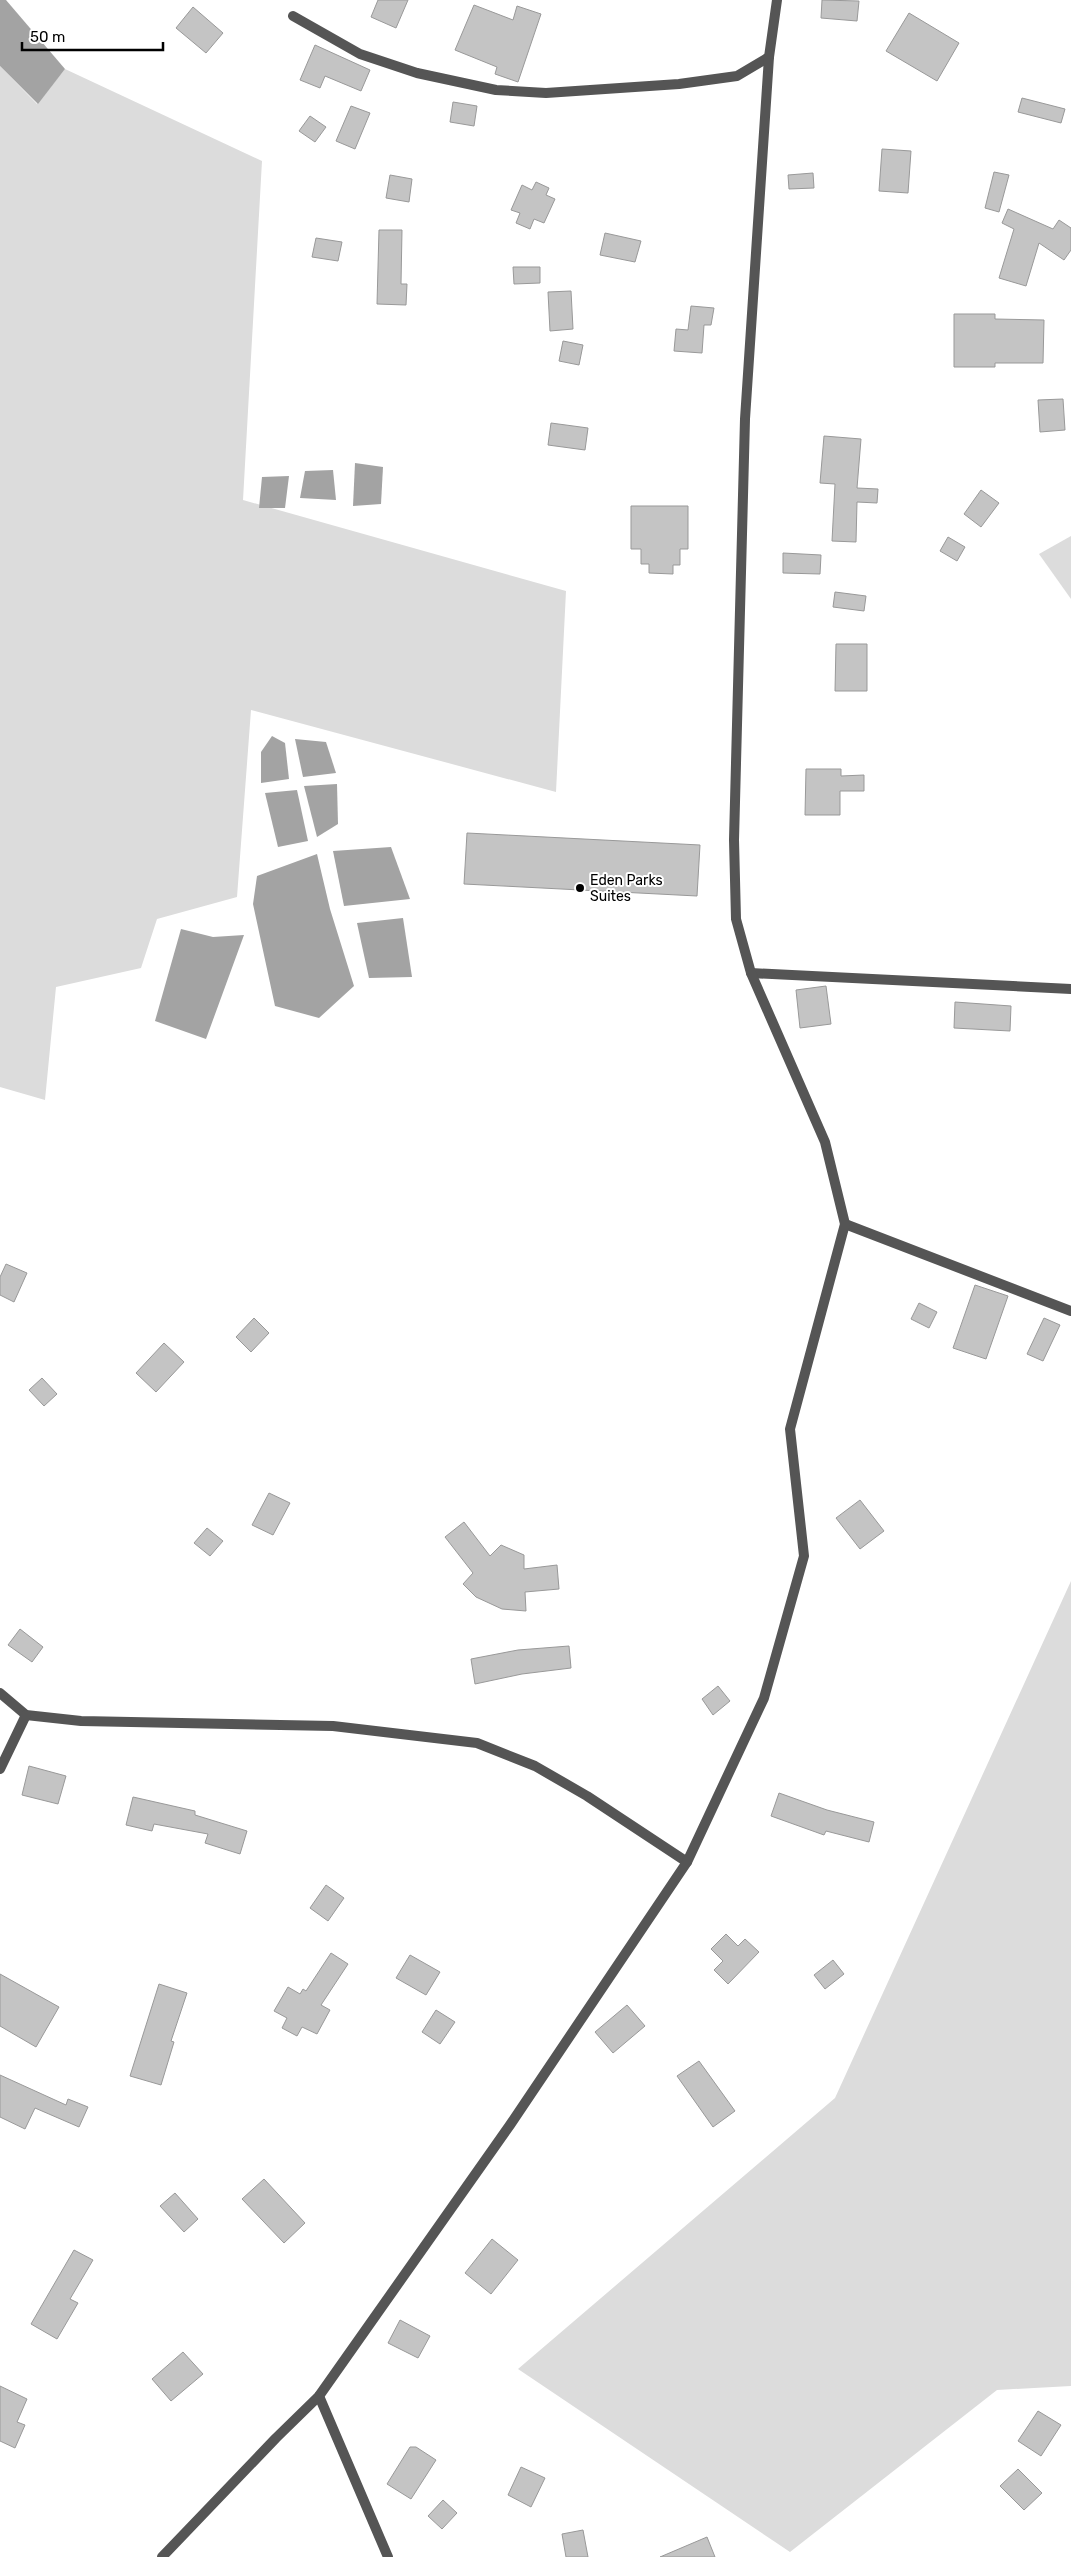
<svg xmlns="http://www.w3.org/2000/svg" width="1071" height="2557" viewBox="0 0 1071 2557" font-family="Rubik,sans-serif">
	<rect width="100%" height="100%" fill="#fff"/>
	<g fill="#dcdcdc">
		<polygon points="0,66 37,104 65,69 262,161 243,500 566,591 556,792 251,710 237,897 157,919 141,968 56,987 45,1100 0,1087"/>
		<polygon points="1071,536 1071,599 1039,554"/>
		<polygon points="1071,1581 1071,2386 997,2390 790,2552 518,2369 835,2098"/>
	</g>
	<g fill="#a3a3a3">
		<polygon points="0,0 6,0 65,69 38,104 0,66"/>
		<polygon points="355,463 383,467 381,504 353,506"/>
		<polygon points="333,470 336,500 300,498 305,471"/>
		<polygon points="289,476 285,508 259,508 262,477"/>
		<polygon points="272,736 285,743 289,779 261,783 261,752"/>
		<polygon points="295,739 326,742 336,773 303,777"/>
		<polygon points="337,784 338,824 317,837 304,786"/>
		<polygon points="297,790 308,841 278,847 265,793"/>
		<polygon points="391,847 410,899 344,906 333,851"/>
		<polygon points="317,854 330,909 354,986 319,1018 275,1006 253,904 257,876"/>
		<polygon points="403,918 412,977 369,978 357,923"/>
		<polygon points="181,929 213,937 244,935 206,1039 155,1021"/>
	</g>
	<g fill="#c4c4c4" stroke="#999">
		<polygon points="378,0 408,0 396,28 371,17"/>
		<polygon points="822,0 859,1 857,21 821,18"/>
		<polygon points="474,5 513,20 517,6 541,14 518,82 495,74 497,67 455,50"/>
		<polygon points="193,7 223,33 206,53 176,28"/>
		<polygon points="909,13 959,43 937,81 886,51"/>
		<polygon points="315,45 370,70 361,91 325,76 320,88 300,80"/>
		<polygon points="1022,98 1065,109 1061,123 1018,112"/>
		<polygon points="453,102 477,106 474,126 450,122"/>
		<polygon points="351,106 370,113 355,149 336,141"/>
		<polygon points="310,116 326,127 315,142 299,131"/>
		<polygon points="882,149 911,151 908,193 879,191"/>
		<polygon points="994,172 1009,175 999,212 985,208"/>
		<polygon points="813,173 814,188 789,189 788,175"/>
		<polygon points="390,175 412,179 409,202 386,198"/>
		<polygon points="536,182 549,188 546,195 555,199 544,223 534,219 530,229 516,223 520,213 511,210 522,185 532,190"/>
		<polygon points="1008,209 1053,229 1059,220 1071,228 1071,250 1064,260 1039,243 1026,286 999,278 1014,229 1002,223"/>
		<polygon points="379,230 402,230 401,284 407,284 406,305 377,304"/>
		<polygon points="605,233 641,241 635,262 600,255"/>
		<polygon points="316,238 342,242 338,261 312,257"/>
		<polygon points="513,267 540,267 540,283 514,284"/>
		<polygon points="571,291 573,329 550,331 548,292"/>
		<polygon points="691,306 714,308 711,325 704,325 702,353 674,351 676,329 688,330"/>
		<polygon points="954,314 995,314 995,319 1044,320 1043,363 995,363 995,367 954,367"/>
		<polygon points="563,341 583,345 579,365 559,361"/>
		<polygon points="1063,399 1065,430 1040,432 1038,400"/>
		<polygon points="551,423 588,428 585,450 548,445"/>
		<polygon points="824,436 861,439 857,488 878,489 877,503 857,502 856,542 832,541 835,484 820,483"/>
		<polygon points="981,490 999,503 981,527 964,514"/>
		<polygon points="631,506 688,506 688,549 680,549 680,565 673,565 673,574 649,573 649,564 641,564 641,549 631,549"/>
		<polygon points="948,537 965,547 957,561 940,551"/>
		<polygon points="783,553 821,555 820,574 783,573"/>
		<polygon points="835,592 866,596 864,611 833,607"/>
		<polygon points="836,644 867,644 867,691 835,691"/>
		<polygon points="806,769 841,769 841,776 864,775 864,791 840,791 840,815 805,815"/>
		<polygon points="467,833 700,845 697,896 464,884"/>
		<polygon points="826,986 831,1024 800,1028 796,990"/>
		<polygon points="955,1002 1011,1006 1010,1031 954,1028"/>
		<polygon points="6,1264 27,1273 14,1302 0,1295 0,1277"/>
		<polygon points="975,1285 1008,1296 986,1359 953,1348"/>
		<polygon points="919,1303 937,1312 929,1328 911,1319"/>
		<polygon points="254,1318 269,1333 251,1352 236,1337"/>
		<polygon points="1044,1318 1060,1325 1043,1361 1027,1354"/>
		<polygon points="164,1343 184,1362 156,1392 136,1373"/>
		<polygon points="42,1378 57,1394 44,1406 29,1390"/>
		<polygon points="269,1493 290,1503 273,1535 252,1525"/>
		<polygon points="860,1500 884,1531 860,1549 836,1518"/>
		<polygon points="464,1522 490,1556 501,1545 524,1555 524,1569 557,1565 559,1589 525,1592 526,1611 502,1609 476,1597 463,1584 473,1573 445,1537"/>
		<polygon points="207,1528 223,1541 210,1556 194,1543"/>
		<polygon points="20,1629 43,1647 32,1662 8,1645"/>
		<polygon points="569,1646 571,1668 522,1674 475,1684 471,1659 518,1650"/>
		<polygon points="718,1686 730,1701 713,1715 702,1699"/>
		<polygon points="29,1766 66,1776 58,1804 22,1795"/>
		<polygon points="779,1793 827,1810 874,1822 869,1842 826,1831 824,1835 771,1816"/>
		<polygon points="133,1797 195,1811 195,1815 247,1831 240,1854 205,1843 208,1834 154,1824 152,1831 126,1825"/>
		<polygon points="326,1885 344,1898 328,1921 310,1908"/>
		<polygon points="726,1934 738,1946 745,1939 759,1952 728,1984 714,1970 723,1961 711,1949"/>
		<polygon points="331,1953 348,1964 321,2005 330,2010 317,2034 302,2027 297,2036 282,2028 287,2018 274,2011 288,1987 300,1994 303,1989 306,1991"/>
		<polygon points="410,1955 440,1972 426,1995 396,1978"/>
		<polygon points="833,1960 844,1974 825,1989 814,1975"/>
		<polygon points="0,1974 59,2007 36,2047 0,2026"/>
		<polygon points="159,1984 187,1993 171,2041 174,2042 161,2085 130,2076"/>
		<polygon points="627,2005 645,2026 613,2053 595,2032"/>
		<polygon points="436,2010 455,2022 440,2044 422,2032"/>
		<polygon points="699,2061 735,2111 713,2127 677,2076"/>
		<polygon points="0,2075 66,2105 68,2099 88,2107 79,2127 35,2108 25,2129 0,2117"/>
		<polygon points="264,2179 305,2223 284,2243 242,2199"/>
		<polygon points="175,2193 198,2219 184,2232 160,2206"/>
		<polygon points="492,2239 518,2260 491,2294 465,2273"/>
		<polygon points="74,2250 93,2260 70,2299 78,2303 57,2339 31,2324"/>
		<polygon points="400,2320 430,2336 418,2358 388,2343"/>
		<polygon points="183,2352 203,2374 171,2401 152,2379"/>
		<polygon points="0,2386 27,2399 17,2422 25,2425 15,2448 0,2441"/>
		<polygon points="1038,2411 1061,2425 1041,2456 1018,2441"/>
		<polygon points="410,2447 416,2447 436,2460 411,2499 387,2484"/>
		<polygon points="521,2467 545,2478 531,2507 508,2495"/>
		<polygon points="1018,2469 1042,2493 1024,2510 1000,2486"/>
		<polygon points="443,2500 457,2513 442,2529 428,2516"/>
		<polygon points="583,2530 588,2557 566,2557 562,2534"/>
		<polygon points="707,2537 715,2557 660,2557"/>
	</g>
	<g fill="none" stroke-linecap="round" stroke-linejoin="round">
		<g stroke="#555" stroke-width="10">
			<polyline points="293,16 360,54 417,73 496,90 546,93 679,84 737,76 769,57"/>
			<polyline points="751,973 1071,989"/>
			<polyline points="845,1224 1071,1311"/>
			<polyline points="0,1693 26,1715 81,1721 333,1726 477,1743 535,1766 587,1796 687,1862"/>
			<polyline points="0,1769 26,1715"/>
			<polyline points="319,2396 388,2557"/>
			<polyline points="162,2557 276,2438 319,2396 510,2125 687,1862 764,1698 804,1556 790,1429 845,1224 825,1142 751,973 736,919 734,840 745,419 769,57 777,0"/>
		</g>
	</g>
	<circle fill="#000" stroke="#fff" stroke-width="2" cx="580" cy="888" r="5"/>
	<g text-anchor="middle" stroke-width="4" stroke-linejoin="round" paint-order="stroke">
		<g font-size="14" fill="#000" stroke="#fff" text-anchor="start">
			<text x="590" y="885">Eden Parks<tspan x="590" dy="16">Suites</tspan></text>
		</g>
	</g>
	<path d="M22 42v8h141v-8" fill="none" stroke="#000000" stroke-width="2.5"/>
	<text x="30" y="42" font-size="15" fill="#000000" stroke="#ffffff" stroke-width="4" paint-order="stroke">50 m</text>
</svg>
